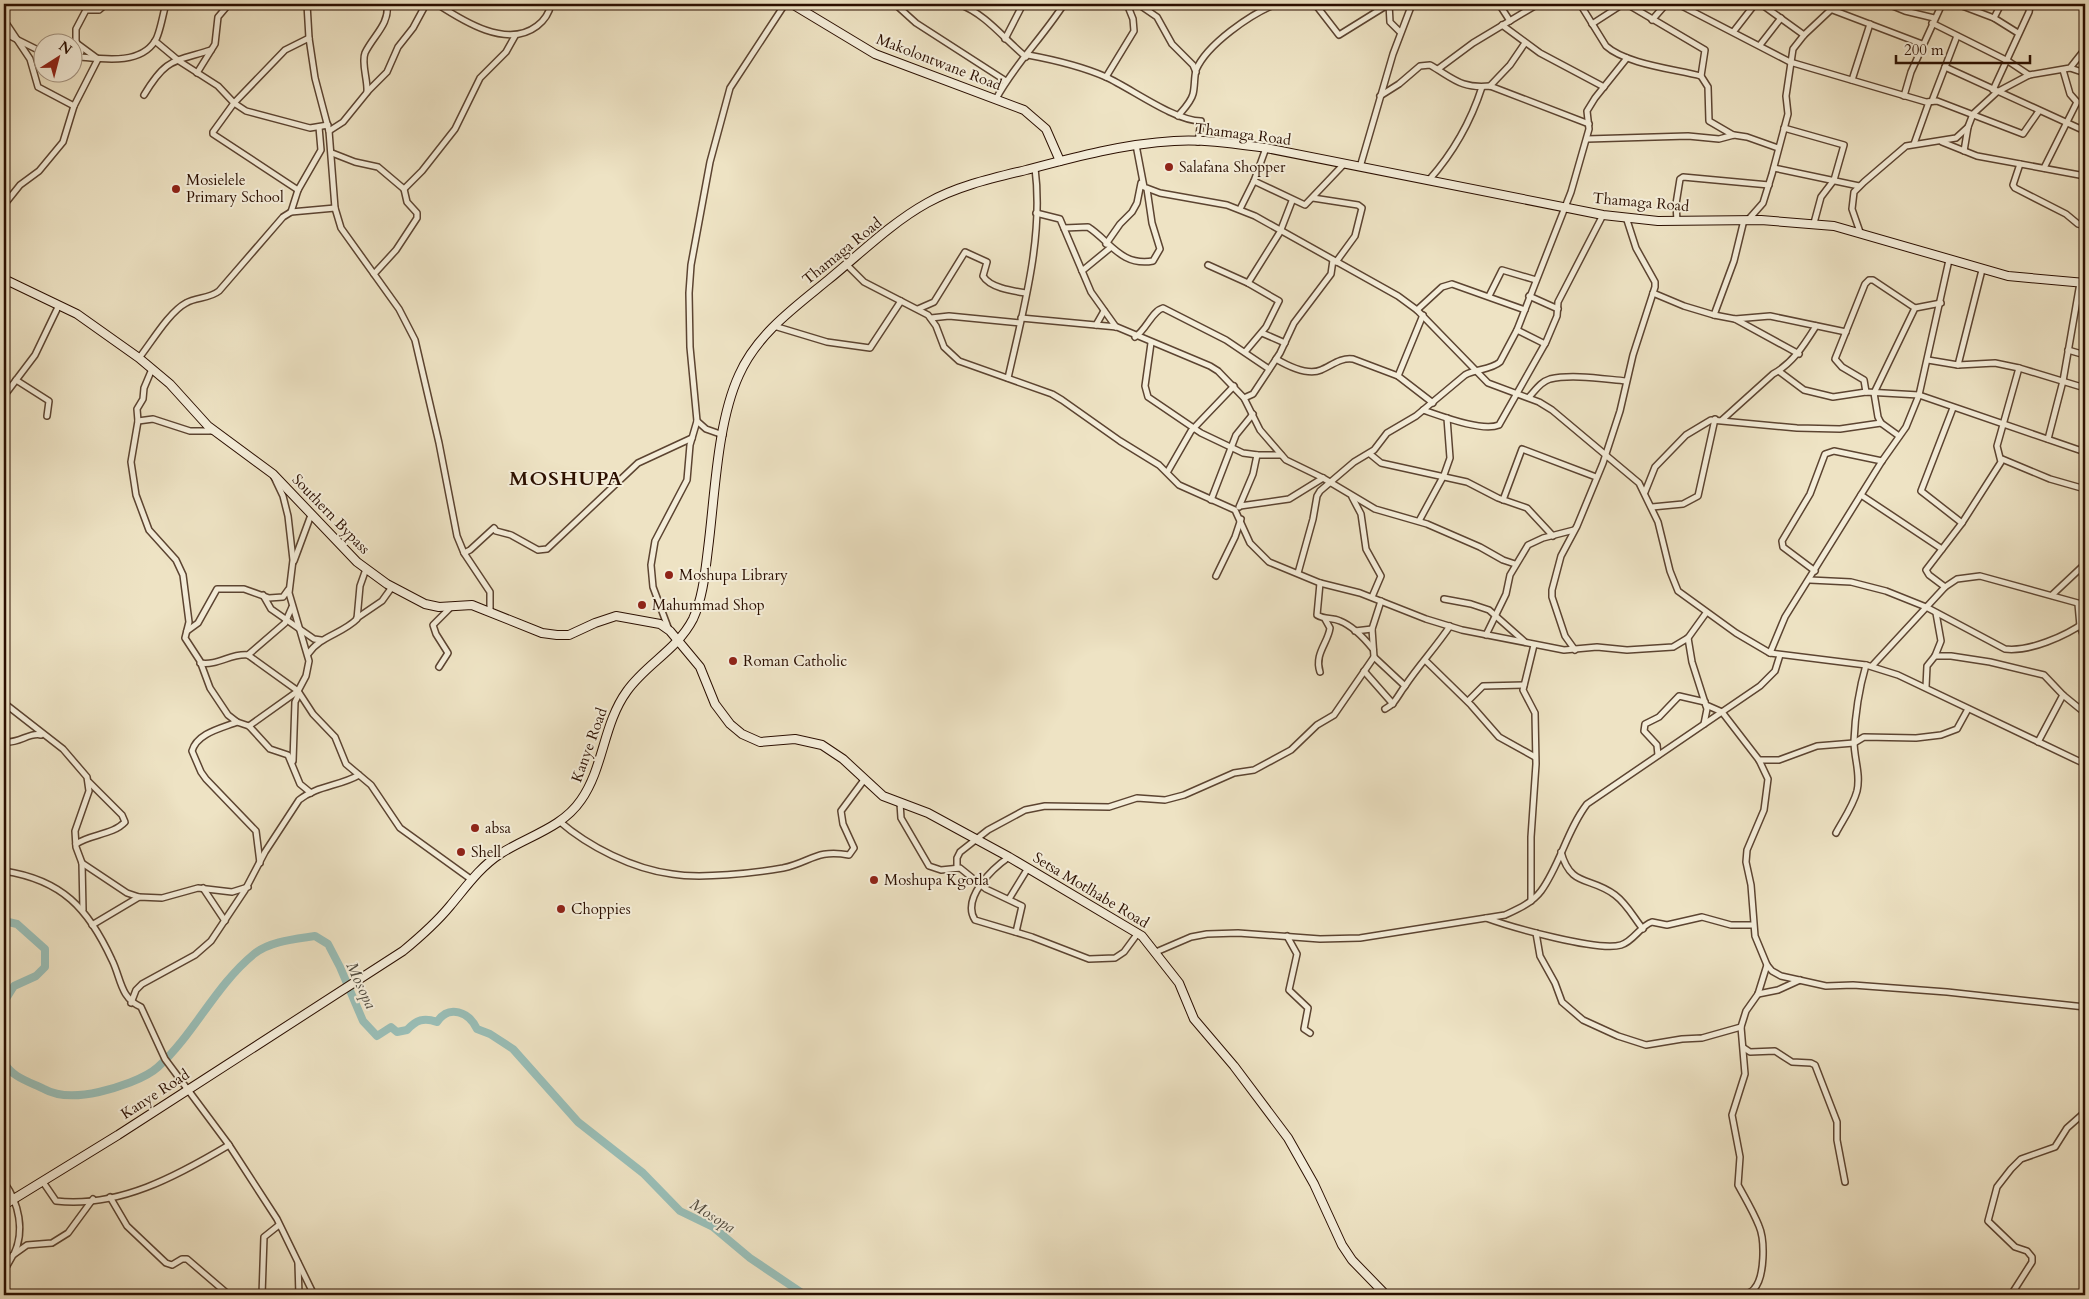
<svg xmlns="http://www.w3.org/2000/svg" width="2089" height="1299" viewBox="0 0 2089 1299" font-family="Cardo,serif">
	<rect width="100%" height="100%" fill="#eee3c4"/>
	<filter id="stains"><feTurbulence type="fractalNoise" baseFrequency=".004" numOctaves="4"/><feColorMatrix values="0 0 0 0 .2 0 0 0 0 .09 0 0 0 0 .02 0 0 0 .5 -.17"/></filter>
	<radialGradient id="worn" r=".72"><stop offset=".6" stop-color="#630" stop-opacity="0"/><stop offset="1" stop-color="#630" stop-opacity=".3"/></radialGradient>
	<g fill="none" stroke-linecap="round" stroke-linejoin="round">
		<g stroke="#99beb7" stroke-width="8">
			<polyline points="4,921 17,924 45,949 45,967 36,976 14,986 4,1002"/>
			<path d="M4 1062C11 1077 30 1082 44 1089 60 1098 81 1096 99 1092 116 1088 145 1079 158 1067 195 1033 215 986 254 954 270 941 296 939 315 936L328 944 340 967 363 1021 377 1036 391 1027 397 1032 407 1030C416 1020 424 1017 437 1022 449 1004 469 1012 477 1029L490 1034 513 1049 578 1122 643 1173 680 1211 713 1227 750 1258 805 1295"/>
		</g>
		<defs>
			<g id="street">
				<polyline points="307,4 309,38 315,78 329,131 335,208 341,228 399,309 415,340 439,443 457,536 464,553 490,592 490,611"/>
				<path d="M437 4C463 21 507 49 537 26 545 20 549 14 551 4"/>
				<polyline points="895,4 916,23 1006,81"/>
				<path d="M959 4C987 15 1003 38 1026 57"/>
				<polyline points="1138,4 1157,17 1172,44 1193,65 1196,72"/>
				<polyline points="1248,4 1264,9"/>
				<polyline points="1315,4 1339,35 1389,4"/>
				<polyline points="1389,4 1390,22 1400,32"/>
				<polyline points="1499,4 1510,21"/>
				<path d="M1580 4 1606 46C1626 64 1674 69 1701 76"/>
				<polyline points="1627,4 1705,50 1701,76 1708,87 1709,121 1733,135"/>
				<polyline points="1678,4 1790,62 1926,102 1937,101 2023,134 2039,111"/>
				<polyline points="1761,4 1804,35"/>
				<polyline points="1888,4 1905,11 1934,18"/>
				<polyline points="1957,4 1994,18 2018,33"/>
				<polyline points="1830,9 1922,44"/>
				<polyline points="1994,18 2001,4"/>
				<polyline points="4,20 30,59 38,87 74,106"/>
				<polyline points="1652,20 1666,4"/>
				<polyline points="1932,23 2008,61 2029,75"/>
				<polyline points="1592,24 1623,4"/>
				<polyline points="1502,25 1540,53 1604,87"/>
				<polyline points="1734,31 1755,4"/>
				<polyline points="4,33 42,52"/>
				<polyline points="1005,39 1023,4"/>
				<polyline points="155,41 179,61 218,86 234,103 246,111 310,128 328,125"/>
				<polyline points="1760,45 1781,18"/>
				<path d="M1028 55C1055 60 1081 66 1106 77 1132 89 1175 121 1201 121L1198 142"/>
				<path d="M80 57C103 59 140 65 155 41 160 34 163 13 166 4"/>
				<polyline points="72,63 76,62 81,52 76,41 76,29 86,10 99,10 106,4"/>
				<polyline points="1945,67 2085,131"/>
				<polyline points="2070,68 2085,73"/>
				<polyline points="1438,69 1473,43 1538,4"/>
				<polyline points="197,73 215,44 218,17 229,4"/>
				<polyline points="1106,77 1134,31 1133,19 1127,4"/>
				<polyline points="1852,80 1870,24"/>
				<polyline points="1490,86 1510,65 1525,43"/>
				<polyline points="1993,90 2029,12 2030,6 2027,4"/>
				<path d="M367 92C368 80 361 63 365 53 373 36 390 24 387 4"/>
				<path d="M144 95C166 58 173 62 211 50"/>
				<path d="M1380 96 1399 84 1420 66 1430 65C1453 78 1461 89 1490 86L1589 124"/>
				<polyline points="1904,96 1911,72 1942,4"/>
				<path d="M996 99C1014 65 1043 37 1064 4"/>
				<polyline points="1932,101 1957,36"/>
				<path d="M1178 116C1183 110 1191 102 1193 94 1195 86 1194 78 1196 70 1207 44 1251 14 1276 4"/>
				<polyline points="1784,128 1844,145 1834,180 1821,197 1814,223"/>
				<polyline points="329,131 343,122 369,90 387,72 398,47 413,28 426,4"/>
				<polyline points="1587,139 1688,136 1719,139 1734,135 1747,137 1778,148"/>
				<polyline points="1942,142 1977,156 2085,176"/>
				<polyline points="1914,144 1929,102"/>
				<polyline points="1136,145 1144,187 1160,193 1227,205 1255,216 1398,296 1417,310 1488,383 1539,402 1552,410 1639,483 1658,522 1670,571 1678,591 1736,633 1770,653 1866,665 1898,675 2085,764"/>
				<polyline points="1964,151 1968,127"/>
				<polyline points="332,153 355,162 378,167 404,189 422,171 455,129 480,78 506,52 515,36"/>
				<polyline points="2020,164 2013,185 2015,188 2066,214 2078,224 2085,226"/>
				<polyline points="1360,167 1393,54 1412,4"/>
				<polyline points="1774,168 1859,186"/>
				<polyline points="2044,168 2077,102 2070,94 2063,70"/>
				<path d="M1429 180C1453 153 1471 121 1482 87"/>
				<polyline points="1254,181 1305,205 1344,164"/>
				<polyline points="298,190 213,134 213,132 234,103 285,50 309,38"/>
				<polyline points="1313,198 1358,205 1362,208 1355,236 1336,262"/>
				<polyline points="4,205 20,185 39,171 63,142 74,106 98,59 79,45"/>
				<polyline points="1240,209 1254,181 1266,148"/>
				<polyline points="291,212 298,190 321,150 319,127"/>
				<polyline points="1036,213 1060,219 1091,292 1116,327"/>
				<polyline points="1748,220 1763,203 1772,174 1788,114 1786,96 1793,49 1804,35 1837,4"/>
				<polyline points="1677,221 1676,204 1680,179 1683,177 1769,185"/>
				<path d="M1064 228 1088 227C1109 240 1121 267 1153 261L1160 249 1152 223 1147 189"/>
				<polyline points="1860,232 1852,209 1854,192 1864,182 1906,146 1956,138 1968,127 1973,114 1997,92 2029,75 2070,68 2085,49"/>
				<polyline points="1106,244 1120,224 1132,212 1137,203 1141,183"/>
				<polyline points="847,265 864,282 928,315 936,326 944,347 959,361 1052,394 1062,400 1120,441 1159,465 1179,485 1235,510 1250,543 1269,562 1320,583 1360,593 1426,619 1462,630 1564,650 1597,647 1627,650 1673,647 1688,638 1706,613"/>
				<polyline points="1208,265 1248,283 1279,301 1266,327 1245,352"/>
				<polyline points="1082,271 1110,248"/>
				<polyline points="374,274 396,250 417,218 417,213 407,202 404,189"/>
				<polyline points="1248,283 1280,232 1292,201"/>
				<polyline points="1653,293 1684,306 1714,315 1735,319 1770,316 1846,332"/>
				<polyline points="1489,296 1502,270 1536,280"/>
				<polyline points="1529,296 1558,309"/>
				<path d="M918 309 934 302 965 252 987 262 983 276C990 288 1013 291 1026 293"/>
				<polyline points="1417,310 1442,287 1452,284 1525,310"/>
				<polyline points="1714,315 1734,261 1744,220"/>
				<polyline points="931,318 949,316 1020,323"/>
				<polyline points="1021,318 1117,327 1210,366 1218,371 1244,398 1260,430 1286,460 1323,478 1375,509 1427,524 1480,547 1503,560 1515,564"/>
				<polyline points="1735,319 1799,354"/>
				<polyline points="1096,325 1104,311"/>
				<polyline points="774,326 827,342 870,348 901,301"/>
				<polyline points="1517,330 1545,344"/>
				<polyline points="1262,333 1285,343"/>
				<path d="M1135 337C1147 329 1152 311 1163 308L1226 340 1269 369"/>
				<polyline points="1151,343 1145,386 1148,397 1201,433 1243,453 1258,455 1281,455"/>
				<polyline points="2068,350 2085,355"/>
				<path d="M139 358C151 343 169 312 186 303 196 297 209 299 219 291L283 217 291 212 335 208"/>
				<path d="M1276 359C1288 366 1307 376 1321 370 1331 366 1341 357 1353 359L1398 376 1433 403"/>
				<polyline points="1928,360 1958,365 1995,363 2019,368 2085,388"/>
				<polyline points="1958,365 1982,270"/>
				<polyline points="152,369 144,388 143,399 137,409 138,421 131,462 136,495 149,530 176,560 183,575 189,622 185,638 200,661 210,688 228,715 237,722 249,726 270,749 288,755 300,784 311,793"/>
				<polyline points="1780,372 1804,390 1833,397 1866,392 1919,395 2085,452"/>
				<polyline points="1398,376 1423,315"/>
				<path d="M1008 378C1023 311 1044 237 1035 168"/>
				<polyline points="16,380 49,401 47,416"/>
				<polyline points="1866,392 1864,380 1842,367 1835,359 1865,284 1869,280 1873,280 1915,308"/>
				<polyline points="4,396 35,355 59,305"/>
				<path d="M1529 397C1535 391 1540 382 1550 379 1572 374 1603 379 1626 381"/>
				<polyline points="1244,398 1253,394 1280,353 1294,323 1331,274 1333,260"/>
				<polyline points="1953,408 1921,491 1962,523"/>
				<path d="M1423 410C1441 416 1482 432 1499 425L1546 342 1557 316 1558 302 1603 215"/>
				<path d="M1722 420 1773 374C1793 363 1804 345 1816 326"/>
				<polyline points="138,421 153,419 190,431 214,431"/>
				<polyline points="723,435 706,429 697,421 690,347 689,293 691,265 710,162 730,88 785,4"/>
				<polyline points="1899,436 1881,423 1878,417 1874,393 1915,308 1941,303"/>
				<polyline points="2048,439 2063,381 2080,283"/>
				<polyline points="1370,454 1381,463 1467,482 1498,498 1527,508 1553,536"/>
				<polyline points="2002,459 2050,479 2085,489"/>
				<polyline points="1168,471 1191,431 1234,386"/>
				<polyline points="1645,492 1655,467 1686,435 1711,420 1797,428 1840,429 1881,423"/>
				<polyline points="1861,495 1942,549"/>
				<polyline points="1352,497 1361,514 1366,549 1381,576 1372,597"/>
				<polyline points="1211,500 1236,435 1253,414"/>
				<polyline points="1503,500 1522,449 1596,477"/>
				<polyline points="1240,506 1289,499 1323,478"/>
				<polyline points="1239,507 1253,474 1257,455"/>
				<polyline points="1652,507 1683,504 1698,496 1715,419"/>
				<polyline points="1419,521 1444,475 1450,458 1447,418"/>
				<polyline points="464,553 470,550 494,528 496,531 511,535 538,550 547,549 638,463 692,438"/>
				<polyline points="294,561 311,515"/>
				<polyline points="1815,571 1783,547 1782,541 1810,494 1825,454 1834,451 1882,461"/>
				<path d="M1298 573 1313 519 1317 496 1320 491 1354 462 1374 450 1387 433 1416 416 1465 375C1475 369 1491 370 1500 362L1517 330 1571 192 1589 129 1587 111 1595 98 1627 58"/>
				<polyline points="1216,576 1235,537 1241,519"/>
				<path d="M1810 580 1851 582 1886 591 1926 607 2005 649C2029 652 2066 636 2085 622"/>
				<path d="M1320 583 1317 615C1325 620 1332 617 1340 621 1353 626 1364 638 1373 649"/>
				<polyline points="1945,587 1929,575 1926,570 1962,523 2001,462 1997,446 2019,368"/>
				<polyline points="263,595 271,609 314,639 321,640"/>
				<polyline points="2052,595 2085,564"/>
				<polyline points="1444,599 1471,604 1489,610 1525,642"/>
				<polyline points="2078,604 2080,626 2085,640"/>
				<polyline points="357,618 382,601 392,587"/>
				<polyline points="669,630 653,587 651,565 655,541 687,480 690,445 697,421"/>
				<polyline points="187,631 198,623 217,589 244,589 269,598 283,597 288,590"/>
				<polyline points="1355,631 1372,629"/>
				<polyline points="1486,635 1506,594 1510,575 1528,545 1543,538 1574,530"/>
				<polyline points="1688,638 1692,662 1707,709 1704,724"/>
				<polyline points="1575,650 1565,636 1552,597 1552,590 1561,556 1577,526 1603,463 1620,411 1633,355 1655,287 1655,282 1636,248 1626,217"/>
				<polyline points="1770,653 1785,617 1882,461 1906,427 1919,395 1949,260"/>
				<path d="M308 654C320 636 342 634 357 619L360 586 366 569"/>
				<polyline points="248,655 285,623 292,607"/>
				<polyline points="1935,656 1951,656 1990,662 2044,675 2063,695 2085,713"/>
				<polyline points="1374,657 1405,686"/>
				<polyline points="1426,661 1471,705 1499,737 1535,757"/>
				<path d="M200 663C218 666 231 653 248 655L298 691 313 714 335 737 346 764 371 785 400 828 472 880"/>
				<polyline points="1872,666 1945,587 1957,579 1980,576 2085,605"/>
				<polyline points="439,667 448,653 436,634 433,625 451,607"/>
				<polyline points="1364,671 1393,704"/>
				<path d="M1320 672C1314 654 1328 643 1330 628L1325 619"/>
				<polyline points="1926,687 1927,666 1935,656 1941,641 1936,613"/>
				<polyline points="1468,701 1483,686 1524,685"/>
				<polyline points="4,703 63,749 87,777 89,791 75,831 76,847 82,863 83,910"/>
				<polyline points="1706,705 1722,712 1759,760 1768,779 1764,810 1747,850 1746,862 1751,885 1755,936 1767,965 1772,971 1781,976 1826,986 1853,985 1947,992 2085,1007"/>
				<path d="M1385 709C1396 703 1398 695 1405 686 1419 665 1436 647 1450 626"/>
				<path d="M237 722C222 728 197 733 192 751L201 772 206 779 256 831 260 863"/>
				<polyline points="249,726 298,691 306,676 309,661 289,593 293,560 288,516 283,496 274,477"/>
				<path d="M4 742C19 744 29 732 41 735"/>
				<polyline points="2038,742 2063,695"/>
				<polyline points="1658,755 1657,745 1644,731 1645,724 1659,717 1679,696 1705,702"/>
				<polyline points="1759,760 1779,760 1817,746 1854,743 1864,737 1916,738 1941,735 1957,729 1968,709"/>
				<polyline points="293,761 295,702 299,694"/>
				<polyline points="900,803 901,818 929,866 941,870 960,868 986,889 1022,906 1016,932"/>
				<path d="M559 821C589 847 633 869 672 874 701 879 754 873 783 868 811 862 816 849 849 855L854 848 843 824 841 811 864 780"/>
				<path d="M1836 833C1843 820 1853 806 1857 791 1861 774 1854 759 1854 741 1855 716 1859 689 1866 665"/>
				<path d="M76 844C90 834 113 835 125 822L122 815 89 782"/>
				<path d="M1561 852C1571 888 1590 876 1615 895 1627 904 1634 918 1643 929"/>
				<path d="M1009 857C993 868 961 898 975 920L1032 937 1089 959 1115 958 1124 952 1138 933"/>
				<polyline points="82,863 127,893 139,897"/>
				<polyline points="957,868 957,858 960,852 988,830 1025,810 1045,806 1109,807 1137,798 1165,800 1184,795 1234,773 1254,770 1291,750 1317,725 1334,715 1374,657 1372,629 1381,601"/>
				<path d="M4 871C62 880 88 908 112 960 121 978 120 998 141 1007L165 1059 229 1145 277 1219 314 1295"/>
				<polyline points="203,888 225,921"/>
				<polyline points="1009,899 1028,868"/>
				<polyline points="1531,901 1531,837 1536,764 1535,713 1523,690 1534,645"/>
				<path d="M1486 918C1511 927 1598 952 1621 945 1634 941 1640 926 1652 922L1667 925 1702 917 1731 925H1753"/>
				<polyline points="92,925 139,897 162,898 198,888 232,892 248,887"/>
				<polyline points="1536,933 1540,956 1555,983 1562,1002 1583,1020 1618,1036 1646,1045 1682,1039 1702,1038 1741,1027"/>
				<polyline points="1287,936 1297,954 1289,990 1308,1008 1304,1029 1310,1033"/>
				<path d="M1156 952 1191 937 1207 934 1238 933 1320 939 1360 938 1505 915C1518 909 1532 903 1541 891 1560 865 1567 830 1587 804L1760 686 1775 671 1780 655"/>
				<polyline points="1758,994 1778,990 1800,980"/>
				<path d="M131 1003 136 990 142 984 195 955 211 941 245 890 265 852 299 800C316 786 340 786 359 775"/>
				<polyline points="1744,1048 1750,1052 1775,1051 1792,1062 1811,1063 1815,1065 1837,1122 1837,1140 1845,1182"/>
				<path d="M4 1182C19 1203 25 1231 14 1254"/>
				<path d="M43 1182 56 1201C119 1208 177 1176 229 1145"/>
				<polyline points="110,1197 127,1226 166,1263 172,1265 182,1259 187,1259 229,1295"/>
				<polyline points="298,1263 299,1295"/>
				<polyline points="4,1271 13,1255 27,1245 52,1243 68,1233 93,1199"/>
				<polyline points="262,1295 264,1237 279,1225"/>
				<path d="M1728 1295C1737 1295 1748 1296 1754 1289 1765 1277 1765 1240 1759 1226 1753 1211 1745 1198 1738 1185L1740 1157 1732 1115 1745 1074 1741 1027 1746 1011 1758 994 1767 965"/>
				<polyline points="2011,1295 2032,1262 2032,1257 2027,1251 2015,1247 1988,1221 1997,1187 2011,1169 2021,1159 2055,1147 2067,1128 2085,1112"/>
			</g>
			<g id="secondary">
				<polyline points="792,4 875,54 1024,110 1046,129 1060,161"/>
				<polyline points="4,279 77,314 139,358 170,384 208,426 273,474 357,562 387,584 425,604 439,607 472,605 542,633 557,635 569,635 595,623 616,616 660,624 670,631 700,667 715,704 730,724 742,734 760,742 795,739 822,745 843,759 883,796 928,813 1009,857 1142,936 1179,983 1194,1019 1234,1066 1288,1138 1314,1184 1342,1245 1352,1260 1386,1295"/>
				<path d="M4 1205 118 1135 403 951C420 937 436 923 450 906 466 887 480 867 500 854 528 836 562 828 581 800 604 767 603 724 627 691 646 664 677 650 693 619 703 597 705 573 708 549 715 495 717 423 739 375 757 334 795 307 828 280 860 254 891 223 927 203 957 186 993 178 1026 170 1075 157 1123 144 1174 141 1205 139 1236 144 1266 148L1603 215 1658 221 1761 220 1834 226 2008 276 2085 283"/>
			</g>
		</defs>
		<use href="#street" stroke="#5c4431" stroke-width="8"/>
		<use href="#secondary" stroke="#2b0f00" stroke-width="10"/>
		<use href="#street" stroke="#f4edd9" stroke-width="5"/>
		<use href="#secondary" stroke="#f4edd9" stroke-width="8"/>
	</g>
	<g fill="#8f2418" stroke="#f4edd9" stroke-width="2">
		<circle cx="1169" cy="167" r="5"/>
		<circle cx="176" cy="189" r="5"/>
		<circle cx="669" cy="575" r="5"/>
		<circle cx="642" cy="605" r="5"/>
		<circle cx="733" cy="661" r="5"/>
		<circle cx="475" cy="828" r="5"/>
		<circle cx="461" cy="852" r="5"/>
		<circle cx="874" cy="880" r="5"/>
		<circle cx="561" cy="909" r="5"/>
	</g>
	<g text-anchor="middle" stroke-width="4" stroke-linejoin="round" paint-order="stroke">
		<g font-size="15" fill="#2b0f00" stroke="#f4edd9">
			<text transform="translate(939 62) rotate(21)" y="5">Makolontwane Road</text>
			<text transform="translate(1243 134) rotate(7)" y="5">Thamaga Road</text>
			<text transform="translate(1641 202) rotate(5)" y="5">Thamaga Road</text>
			<text transform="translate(842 251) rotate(-39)" y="5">Thamaga Road</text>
			<text transform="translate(331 514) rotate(46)" y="5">Southern Bypass</text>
			<text transform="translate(589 745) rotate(-70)" y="5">Kanye Road</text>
			<text transform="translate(1091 890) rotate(31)" y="5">Setsa Motlhabe Road</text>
			<text transform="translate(155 1094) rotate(-33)" y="5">Kanye Road</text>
		</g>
		<g font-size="15" fill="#2b0f00" stroke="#f4edd9" text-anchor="start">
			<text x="1179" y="172">Salafana Shopper</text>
			<text x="186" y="185">Mosielele<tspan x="186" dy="17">Primary School</tspan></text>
			<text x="679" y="580">Moshupa Library</text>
			<text x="652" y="610">Mahummad Shop</text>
			<text x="743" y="666">Roman Catholic</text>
			<text x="485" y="833">absa</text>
			<text x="471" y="857">Shell</text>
			<text x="884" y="885">Moshupa Kgotla</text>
			<text x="571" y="914">Choppies</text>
		</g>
		<g font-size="16" font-style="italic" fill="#524c40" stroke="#f4edd9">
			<text transform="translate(362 985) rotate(65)" y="6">Mosopa</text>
			<text transform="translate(713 1215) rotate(32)" y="6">Mosopa</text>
		</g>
		<g font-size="20" font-weight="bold" letter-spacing="1" fill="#2b0f00" stroke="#f4edd9">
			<text x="566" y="485">MOSHUPA</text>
		</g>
	</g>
	<rect width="2089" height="1299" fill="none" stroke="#eee3c4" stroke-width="20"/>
	<rect x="5" y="5" width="2079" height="1289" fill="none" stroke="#2b0f00" stroke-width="2.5"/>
	<rect x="10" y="10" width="2069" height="1279" fill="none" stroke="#2b0f00"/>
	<g transform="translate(58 58) rotate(36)"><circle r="24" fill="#f4edd9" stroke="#a49482"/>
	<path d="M0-4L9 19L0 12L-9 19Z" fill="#8f2418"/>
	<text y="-8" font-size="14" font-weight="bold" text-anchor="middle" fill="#2b0f00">N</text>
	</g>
	<path d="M1896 55v8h134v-8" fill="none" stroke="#2b0f00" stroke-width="2.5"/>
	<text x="1904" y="55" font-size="15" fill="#2b0f00" stroke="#f4edd9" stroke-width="4" paint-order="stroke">200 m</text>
	<rect width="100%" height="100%" filter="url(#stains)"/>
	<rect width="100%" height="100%" fill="url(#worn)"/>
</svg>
